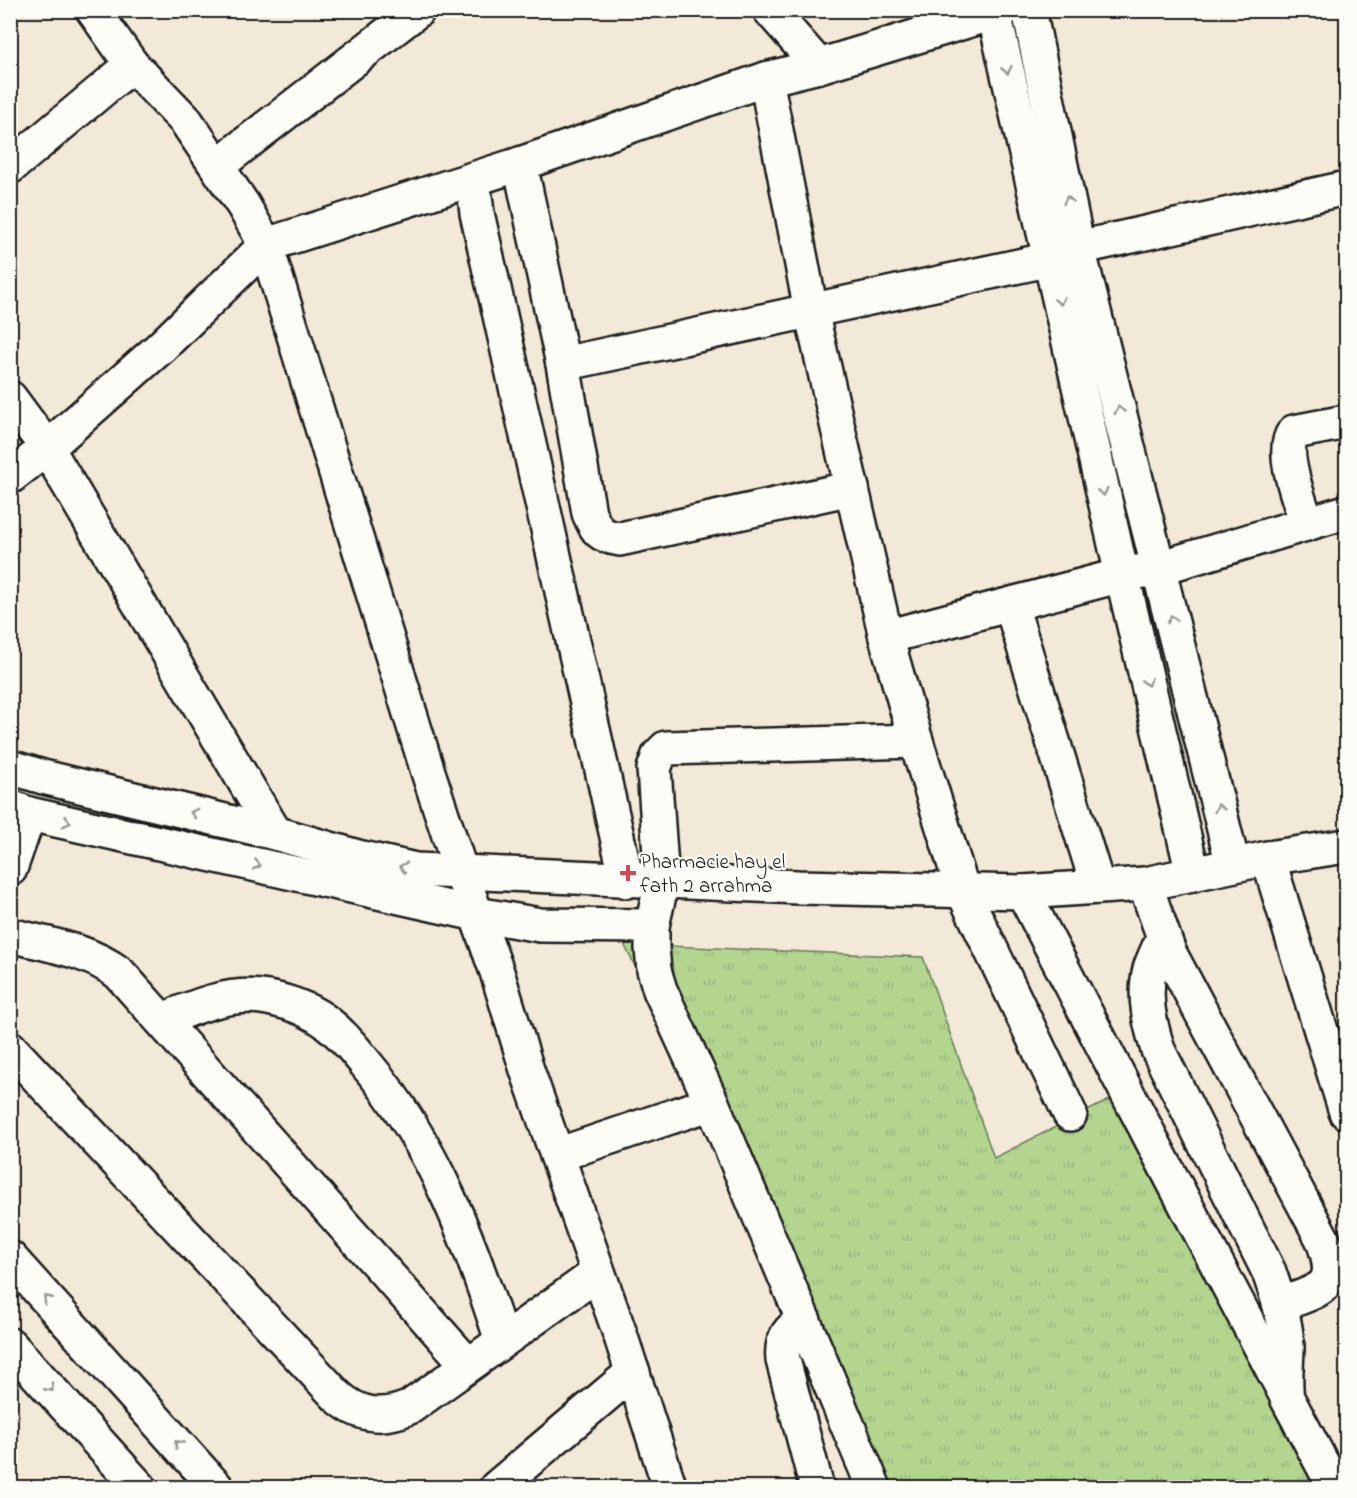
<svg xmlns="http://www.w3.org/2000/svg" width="1357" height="1498" viewBox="0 0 1357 1498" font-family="'Indie Flower',sans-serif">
	<defs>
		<pattern id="grass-tufts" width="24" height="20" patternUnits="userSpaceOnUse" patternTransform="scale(1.5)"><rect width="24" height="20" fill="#b3d590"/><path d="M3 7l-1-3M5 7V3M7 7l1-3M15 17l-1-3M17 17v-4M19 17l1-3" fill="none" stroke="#99b67c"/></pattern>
	</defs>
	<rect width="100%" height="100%" fill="#f3e9d8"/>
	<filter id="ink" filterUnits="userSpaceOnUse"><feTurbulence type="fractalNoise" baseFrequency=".0167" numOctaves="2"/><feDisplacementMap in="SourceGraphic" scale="12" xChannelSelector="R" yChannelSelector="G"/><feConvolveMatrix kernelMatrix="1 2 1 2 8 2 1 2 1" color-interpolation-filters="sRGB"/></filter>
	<g filter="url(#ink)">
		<polygon fill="url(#grass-tufts)" stroke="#687856" stroke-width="1.5" points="624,944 923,957 994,1158 1137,1086 1341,1487 866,1487 643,983"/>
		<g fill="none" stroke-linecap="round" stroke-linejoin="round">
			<defs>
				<g id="minor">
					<polyline points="93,10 132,65 186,121 243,205 266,245 428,772 461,872 497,972 527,1070 620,1334 670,1488"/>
					<polyline points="770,10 819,66"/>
					<polyline points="1029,10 1078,248 1233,865"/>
					<polyline points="994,13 1122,575 1193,874"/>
					<polyline points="766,79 811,311 886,637 916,741 963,891 1070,1114"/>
					<path d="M520 164 563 364 589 513C597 532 600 536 620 539L852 488"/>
					<polyline points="217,166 418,10"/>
					<polyline points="10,167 132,65"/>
					<polyline points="473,179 477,213 627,881"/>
					<polyline points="1078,248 1346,188"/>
					<polyline points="563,364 1051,259"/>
					<polyline points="10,398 47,448 275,833"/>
					<polyline points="10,477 47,448 161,347 266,245 520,164 766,79 819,66 1003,10"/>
					<path d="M1307 524C1300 501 1279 451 1294 432L1346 422"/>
					<polyline points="1011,605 1098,887"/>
					<polyline points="886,637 1122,575 1159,568 1346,512"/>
					<polyline points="10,767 43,777 275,833 358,857 416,870 798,887 1023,892 1145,884 1268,858 1346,846"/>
					<polyline points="10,807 29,814 476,914 540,925 652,926"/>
					<polyline points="1268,858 1346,1112"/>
					<polyline points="10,869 29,814"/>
					<path d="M1145 884 1169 952 1323 1240C1340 1289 1322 1289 1280 1305"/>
					<polyline points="1023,892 1171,1177 1285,1393"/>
					<path d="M10 935C49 945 86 949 119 973L468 1365"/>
					<path d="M1163 938C1159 948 1153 959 1150 969 1143 997 1150 1024 1158 1050L1269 1272C1277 1296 1286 1320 1287 1346 1287 1364 1284 1380 1287 1398L1335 1488"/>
					<path d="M163 1020C196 1006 231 991 268 998 289 1002 313 1011 330 1025 344 1036 356 1051 367 1065 434 1144 471 1244 502 1341"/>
					<path d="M10 1048 337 1396C359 1416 383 1419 410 1407L598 1273"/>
					<polyline points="557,1155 712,1103"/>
					<polyline points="10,1258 217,1488"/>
					<path d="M804 1321C787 1329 781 1341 783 1360L817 1488"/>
					<polyline points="10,1345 140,1488"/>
					<polyline points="496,1488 633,1372"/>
					<polyline points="874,1488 712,1103 660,990 654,970 652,948 652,926 662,882 654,769 659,755 666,748 916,741"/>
				</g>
			</defs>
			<use href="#minor" stroke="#1c1c1c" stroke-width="38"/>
			<use href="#minor" stroke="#fdfcf7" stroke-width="33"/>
		</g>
		<defs><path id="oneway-chevron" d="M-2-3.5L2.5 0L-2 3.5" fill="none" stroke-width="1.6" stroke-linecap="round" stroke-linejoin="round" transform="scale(1.5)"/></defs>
		<g stroke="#989794">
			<use href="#oneway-chevron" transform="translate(1007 70) rotate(77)"/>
			<use href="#oneway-chevron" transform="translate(1068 200) rotate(-102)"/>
			<use href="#oneway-chevron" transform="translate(1060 301) rotate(77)"/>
			<use href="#oneway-chevron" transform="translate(1119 410) rotate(-104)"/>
			<use href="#oneway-chevron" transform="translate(1103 492) rotate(77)"/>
			<use href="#oneway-chevron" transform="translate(1172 619) rotate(-104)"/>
			<use href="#oneway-chevron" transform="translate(1147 682) rotate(77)"/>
			<use href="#oneway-chevron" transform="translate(1219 808) rotate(-104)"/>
			<use href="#oneway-chevron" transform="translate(194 813) rotate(-166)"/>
			<use href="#oneway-chevron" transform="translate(67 822) rotate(13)"/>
			<use href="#oneway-chevron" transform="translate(257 865) rotate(13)"/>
			<use href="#oneway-chevron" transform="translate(403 867) rotate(-168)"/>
			<use href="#oneway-chevron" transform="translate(47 1299) rotate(-132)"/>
			<use href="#oneway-chevron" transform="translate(50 1388) rotate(48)"/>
			<use href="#oneway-chevron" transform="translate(178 1444) rotate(-132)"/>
		</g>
	</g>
	<path fill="#d1495b" stroke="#fdfcf7" stroke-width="2" d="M625 864h6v6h6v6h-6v6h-6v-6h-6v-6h6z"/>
	<g text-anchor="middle" stroke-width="4.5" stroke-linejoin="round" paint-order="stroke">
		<g font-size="21" fill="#1c1c1c" stroke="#fdfcf7" text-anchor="start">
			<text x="640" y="868">Pharmacie hay el<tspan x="640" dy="24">fath 2 arrahma</tspan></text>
		</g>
	</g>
	<rect width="1357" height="1498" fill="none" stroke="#fdfcf7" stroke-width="36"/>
	<rect x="18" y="18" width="1321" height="1462" fill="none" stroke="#1c1c1c" stroke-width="2" filter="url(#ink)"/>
</svg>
